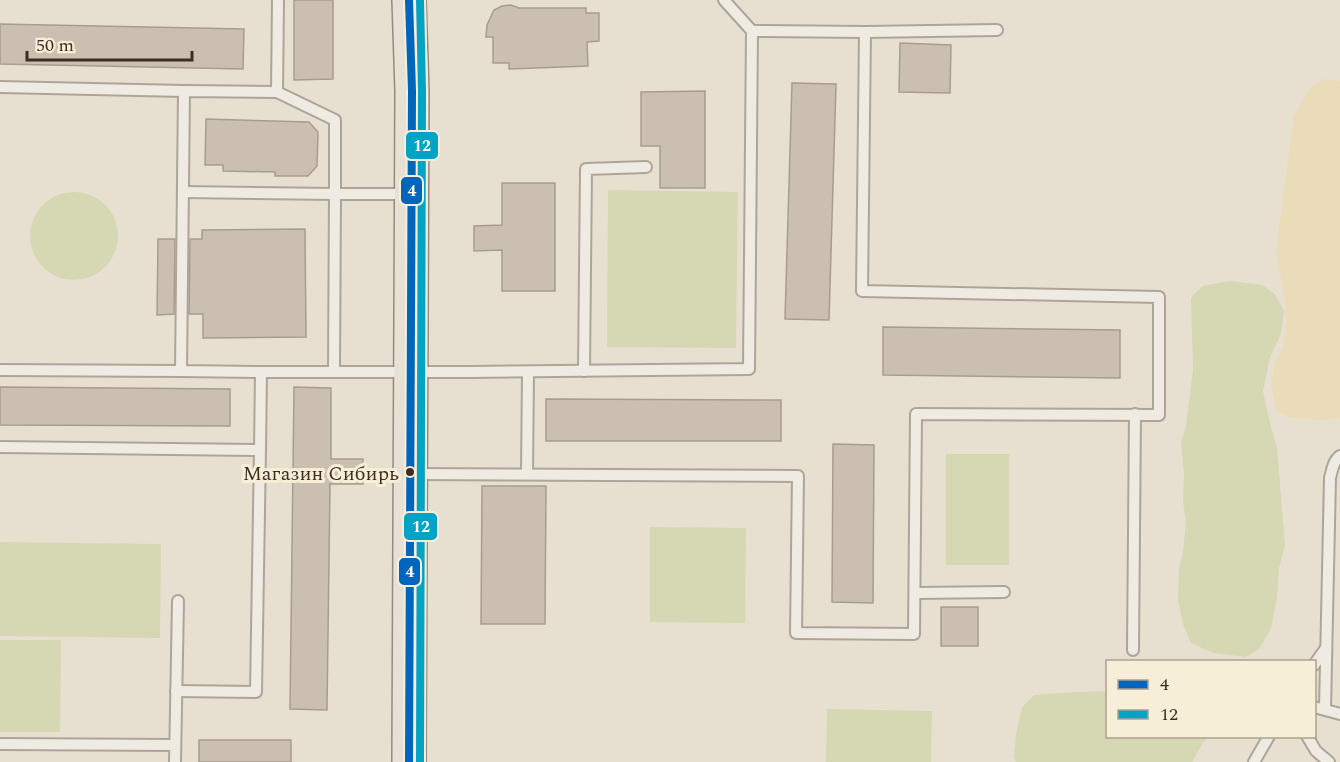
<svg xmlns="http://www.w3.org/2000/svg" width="1340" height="762" viewBox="0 0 1340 762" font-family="Spectral,serif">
	<rect width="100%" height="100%" fill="#e7e0d1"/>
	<g fill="#d6d7b3">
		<polygon points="608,190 738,192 736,348 607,347"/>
		<circle cx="74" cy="236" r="44"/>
		<polygon points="1230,281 1262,285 1275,294 1284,311 1281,334 1270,357 1263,391 1270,423 1277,448 1285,545 1279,568 1277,598 1271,629 1259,649 1246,657 1213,653 1191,643 1183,624 1178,600 1179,568 1183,551 1186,522 1183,502 1184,475 1181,443 1186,426 1193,370 1191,298 1202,286"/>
		<rect x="946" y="454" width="63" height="111"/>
		<polygon points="650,527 746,528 745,623 650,622"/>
		<polygon points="0,542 161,544 160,638 0,636"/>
		<polygon points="0,640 61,640 60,732 0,732"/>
		<polygon points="1107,691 1108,736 1208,737 1203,743 1192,762 1016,762 1014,757 1016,734 1022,707 1034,695 1077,692"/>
		<polygon points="827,709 932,711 931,762 826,762"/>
	</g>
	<polygon fill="#eadcb9" points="1324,79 1340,81 1340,418 1328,420 1290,418 1277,411 1271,386 1274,365 1283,346 1287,320 1284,296 1276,250 1294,115 1312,86"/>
	<g fill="#cbbfb2" stroke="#a89c90" stroke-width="1.5">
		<polygon points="294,0 333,0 333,79 294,80"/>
		<polygon points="511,5 519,8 586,8 586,13 599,13 599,41 587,42 588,66 509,69 509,63 493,63 493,37 486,37 487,25 494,10 502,6"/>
		<polygon points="0,24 244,29 243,69 0,64"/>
		<polygon points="900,43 951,45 950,93 899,92"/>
		<polygon points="792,83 836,84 829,320 785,319"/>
		<polygon points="705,91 705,188 660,188 660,146 641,146 641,92"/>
		<polygon points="206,119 309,122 318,132 317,166 308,176 275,176 275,172 223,171 223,165 205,165"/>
		<polygon points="502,183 555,183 555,291 502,291 502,250 474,251 474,226 502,225"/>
		<polygon points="305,229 306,337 203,338 203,314 189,314 190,239 202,239 202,230"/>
		<polygon points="158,239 175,239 174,314 157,315"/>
		<polygon points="883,327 1120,330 1120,378 883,375"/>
		<polygon points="0,387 230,389 230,426 0,425"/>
		<polygon points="294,387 331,388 331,459 363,459 363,484 330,484 327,710 290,709"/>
		<polygon points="546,399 781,400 781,441 546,441"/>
		<polygon points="833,444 874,445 873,603 832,602"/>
		<polygon points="482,486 546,486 545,624 481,624"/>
		<rect x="941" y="607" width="37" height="39"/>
		<rect x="199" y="740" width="92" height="22"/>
	</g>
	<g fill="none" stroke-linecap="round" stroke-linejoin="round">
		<defs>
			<g id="lane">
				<polyline points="752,31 865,32 997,30"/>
				<polyline points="0,87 184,91"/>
				<polyline points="277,92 335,120 335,194 408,194"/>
				<polyline points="183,192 335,194 334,372"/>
				<polyline points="0,370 181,371"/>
				<polyline points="584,371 586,169 646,167"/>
				<polyline points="261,372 181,371 184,91 277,92 278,0"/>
				<polyline points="0,447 260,450 261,372 469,372 749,369 752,31 724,0"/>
				<polyline points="412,474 798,476 796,633 914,634 916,414 1159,415 1159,297 862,291 865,32"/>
				<polyline points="527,474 528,372"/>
				<polyline points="915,593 1004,592"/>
				<polyline points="1133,650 1135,414"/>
				<polyline points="1314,665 1326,648"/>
				<polyline points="176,691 256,692 260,450"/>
				<polyline points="1314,707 1340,714"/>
				<path d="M1325 709 1330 478C1332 471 1333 461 1340 456"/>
				<polyline points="1307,736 1316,751 1329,762"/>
				<polyline points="0,744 175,745"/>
				<polyline points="175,762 178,601"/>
				<polyline points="1254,762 1269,736"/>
			</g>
			<polyline id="primary" points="409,762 412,91 409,0"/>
		</defs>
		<use href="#lane" stroke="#ada599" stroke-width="14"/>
		<use href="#primary" stroke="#928b80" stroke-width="36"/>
		<use href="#lane" stroke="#efebe3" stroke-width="10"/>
		<use href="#primary" stroke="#e6e1d4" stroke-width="33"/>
		<defs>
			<polyline id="bus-1" points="409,0 412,91 409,762"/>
			<polyline id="bus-2" points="420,762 422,91 420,0"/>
		</defs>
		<use href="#bus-1" stroke="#f7eed8" stroke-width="12"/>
		<use href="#bus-2" stroke="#f7eed8" stroke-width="12"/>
		<use href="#bus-1" stroke="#0065bd" stroke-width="8"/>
		<use href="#bus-2" stroke="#03a3c5" stroke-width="8"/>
	</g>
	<circle fill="#3d2e20" stroke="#f7eed8" stroke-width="2" cx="410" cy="472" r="5"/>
	<g text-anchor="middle" stroke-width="6" stroke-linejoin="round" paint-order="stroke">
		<g font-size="20" fill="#3d2e20" stroke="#f7eed8" text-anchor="end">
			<text x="399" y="480">Магазин Сибирь</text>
		</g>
	</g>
	<g stroke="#f7eed8" stroke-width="2">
		<rect x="405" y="131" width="34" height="29" rx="6" fill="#03a3c5"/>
		<rect x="400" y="176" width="23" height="29" rx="6" fill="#0065bd"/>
		<rect x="403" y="512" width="35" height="29" rx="6" fill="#03a3c5"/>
		<rect x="398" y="557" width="23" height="29" rx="6" fill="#0065bd"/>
	</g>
	<g font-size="16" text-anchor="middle" font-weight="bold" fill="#fff">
		<text x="422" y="151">12</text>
		<text x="412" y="196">4</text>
		<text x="421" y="532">12</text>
		<text x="410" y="577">4</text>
	</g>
	<rect x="1106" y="660" width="210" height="78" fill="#f7eed8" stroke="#ada18e" stroke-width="1.5"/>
	<rect x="1118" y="680" width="30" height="9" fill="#0065bd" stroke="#ada18e" stroke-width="1.5"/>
	<text x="1160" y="690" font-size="18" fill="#3d2e20">4</text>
	<rect x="1118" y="710" width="30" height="9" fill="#03a3c5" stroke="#ada18e" stroke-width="1.5"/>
	<text x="1160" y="720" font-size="18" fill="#3d2e20">12</text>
	<path d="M27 51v9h165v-9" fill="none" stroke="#3d2e20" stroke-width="3"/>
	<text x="36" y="51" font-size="18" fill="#3d2e20" stroke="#f7eed8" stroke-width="4.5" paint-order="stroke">50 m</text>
</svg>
